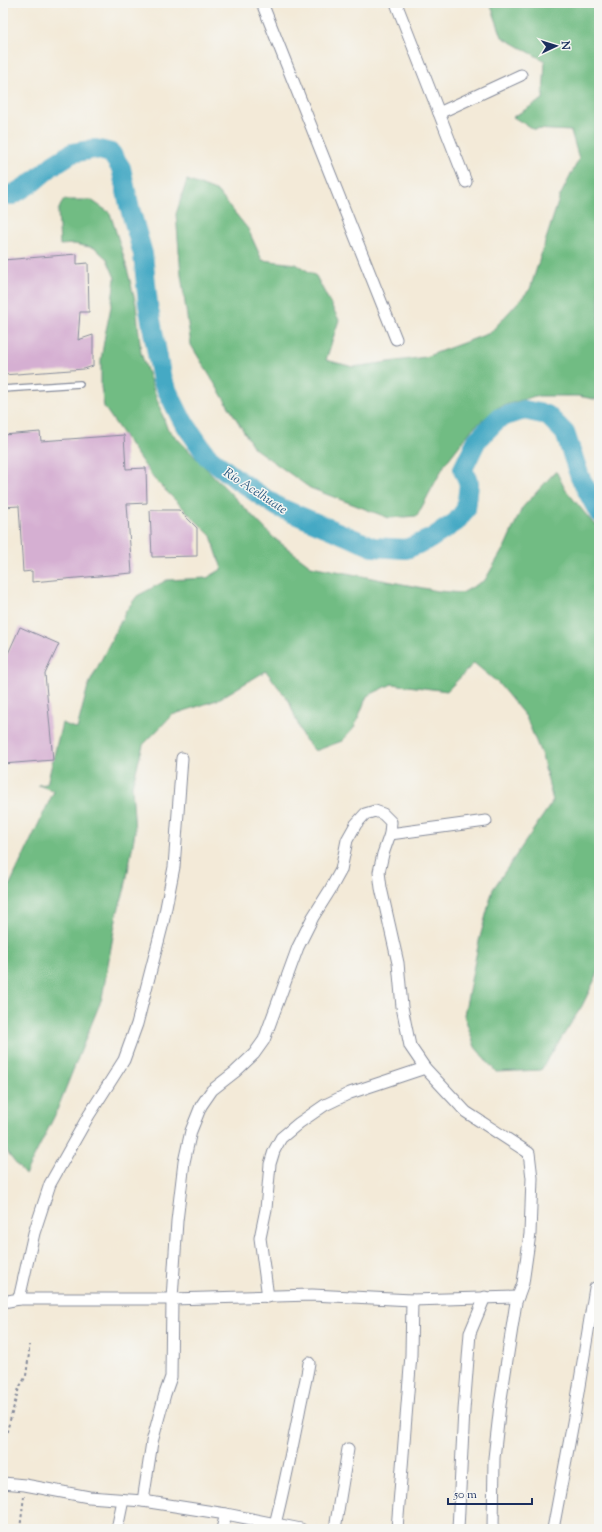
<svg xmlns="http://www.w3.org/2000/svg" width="602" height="1532" viewBox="0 0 602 1532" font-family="'Sorts Mill Goudy',serif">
	<rect width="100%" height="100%" fill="#f6f6f2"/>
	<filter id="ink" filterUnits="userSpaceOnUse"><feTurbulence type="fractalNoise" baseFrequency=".025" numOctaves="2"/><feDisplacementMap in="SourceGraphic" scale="8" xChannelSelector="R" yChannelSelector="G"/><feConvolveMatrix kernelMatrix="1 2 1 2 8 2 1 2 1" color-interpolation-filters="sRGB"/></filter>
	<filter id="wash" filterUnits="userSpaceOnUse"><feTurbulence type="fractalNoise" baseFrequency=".012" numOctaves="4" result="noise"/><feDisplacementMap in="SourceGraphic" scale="16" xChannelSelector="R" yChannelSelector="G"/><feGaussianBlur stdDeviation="0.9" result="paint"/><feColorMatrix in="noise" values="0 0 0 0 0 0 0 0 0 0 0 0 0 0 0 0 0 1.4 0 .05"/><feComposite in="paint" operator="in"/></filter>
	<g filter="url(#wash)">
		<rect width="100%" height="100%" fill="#f3ead8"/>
		<g fill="#71bc83" stroke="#467670">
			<polygon points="490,3 599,3 599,400 578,396 535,396 499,407 473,428 445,464 417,516 389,518 310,488 254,448 191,345 181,275 176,214 187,180 218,192 248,229 262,260 296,264 316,276 339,320 326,360 353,367 425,357 490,333 530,289 560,196 579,159 571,131 533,129 513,117 543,99 545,61 502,37"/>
			<polygon points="63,200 91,200 110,213 124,257 136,304 141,353 167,428 274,538 311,566 438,591 462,593 485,580 505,546 522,508 556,471 565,489 593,523 599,526 599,971 582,1006 541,1070 496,1072 475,1047 464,1015 479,941 493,889 553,801 542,756 526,717 498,683 474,663 447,691 392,684 367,696 354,728 342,741 315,751 303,737 289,701 266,671 217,700 172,715 143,745 132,786 135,832 125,888 117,914 102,998 55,1115 25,1175 9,1155 3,1142 3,899 54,791 38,785 47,784 62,723 77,729 88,686 126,611 137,596 167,580 207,578 222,569 211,536 154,479 104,407 101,387 101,360 105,335 112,302 115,278 107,259 95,248 74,244 60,245 58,211"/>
		</g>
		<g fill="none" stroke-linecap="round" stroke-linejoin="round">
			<polyline stroke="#44a9c4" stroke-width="20" points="3,194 12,195 33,182 53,165 72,153 95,149 111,153 121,168 129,205 143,254 148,304 162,380 181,418 207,456 239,481 278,507 373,547 406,549 430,539 456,522 466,509 469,484 463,469 477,440 499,418 524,410 547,415 565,433 580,477 599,513"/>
		</g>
		<g id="blocks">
			<g fill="#d5afd2">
				<polygon points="77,254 77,264 88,263 89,312 80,312 78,340 93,335 93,366 84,369 3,375 3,260"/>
				<polygon points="40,432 41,441 124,435 126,469 146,468 147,503 127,504 132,573 32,582 32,571 23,572 19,506 3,507 3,435"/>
				<polygon points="150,510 179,510 197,528 197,556 152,557"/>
				<polygon points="20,627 59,644 45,674 53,760 3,764 3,657 6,658"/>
			</g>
		</g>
	</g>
	<g filter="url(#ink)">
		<use href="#blocks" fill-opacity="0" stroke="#878c9b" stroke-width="1"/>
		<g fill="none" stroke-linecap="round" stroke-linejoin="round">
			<defs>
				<polyline id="service" points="3,389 80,384"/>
				<g id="minor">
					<polyline points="262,3 396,339"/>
					<polyline points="396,3 466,182"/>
					<polyline points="439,113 521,75"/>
					<polyline points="390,834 486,821"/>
					<polyline points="268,1297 260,1238 266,1209 270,1164 274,1151 281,1138 299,1123 325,1105 350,1093 425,1068"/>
					<polyline points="19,1299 34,1233 50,1184 89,1115 124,1060 137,1024 163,923 174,867 182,758"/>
					<polyline points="3,1302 19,1299 172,1299 312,1295 412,1300 518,1297"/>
					<polyline points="3,1483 25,1485 89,1497 143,1501 226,1514 301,1529"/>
					<polyline points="143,1501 152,1442 165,1394 171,1377 172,1299 177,1221 184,1162 191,1131 201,1106 212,1090 235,1072 254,1054 264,1040 298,947 313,917 330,890 341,870 347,840 356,824 365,814 375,811 383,814 391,822 390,834 383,854 379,872 381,888 398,963 402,1007 410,1046 425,1068 466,1112 529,1153 532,1178 530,1234 523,1283 516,1302 500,1405 494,1458 493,1529"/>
					<path d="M275 1524C284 1489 291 1453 298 1418 301 1399 306 1382 309 1363"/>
					<polyline points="117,1529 123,1500"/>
					<polyline points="222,1529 226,1514"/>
					<polyline points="335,1529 348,1449"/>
					<polyline points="397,1529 411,1355 412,1300"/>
					<polyline points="458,1529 464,1410 470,1333 485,1297"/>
					<polyline points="553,1529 574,1417 595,1288"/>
				</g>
			</defs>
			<use href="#service" stroke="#878c9b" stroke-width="8"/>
			<use href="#minor" stroke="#878c9b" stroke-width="13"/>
			<g stroke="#878c9b" stroke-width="2" stroke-dasharray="3 3" stroke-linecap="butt">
				<polyline points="3,1450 7,1431 19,1388 26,1376 29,1354 29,1345"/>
				<polyline points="20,1529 24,1496"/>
			</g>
			<use href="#service" stroke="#fff" stroke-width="5.5"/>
			<use href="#minor" stroke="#fff" stroke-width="11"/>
		</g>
	</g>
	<g text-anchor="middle" stroke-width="3" stroke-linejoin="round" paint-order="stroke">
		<g font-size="13" font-style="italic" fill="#295a82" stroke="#f6f6f2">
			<text transform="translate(256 490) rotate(33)" y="5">Río Acelhuate</text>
		</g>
	</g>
	<rect width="602" height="1532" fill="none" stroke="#f6f6f2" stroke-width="16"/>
	<g transform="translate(556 46) rotate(86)" stroke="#f6f6f2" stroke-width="3" paint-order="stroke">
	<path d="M0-3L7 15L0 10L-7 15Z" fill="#1b2f5e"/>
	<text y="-6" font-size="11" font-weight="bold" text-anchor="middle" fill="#1b2f5e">N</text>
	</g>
	<path d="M448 1498v6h84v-6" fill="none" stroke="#1b2f5e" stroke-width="2"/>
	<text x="454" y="1498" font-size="12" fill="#1b2f5e" stroke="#f6f6f2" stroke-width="3" paint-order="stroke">50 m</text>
</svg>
